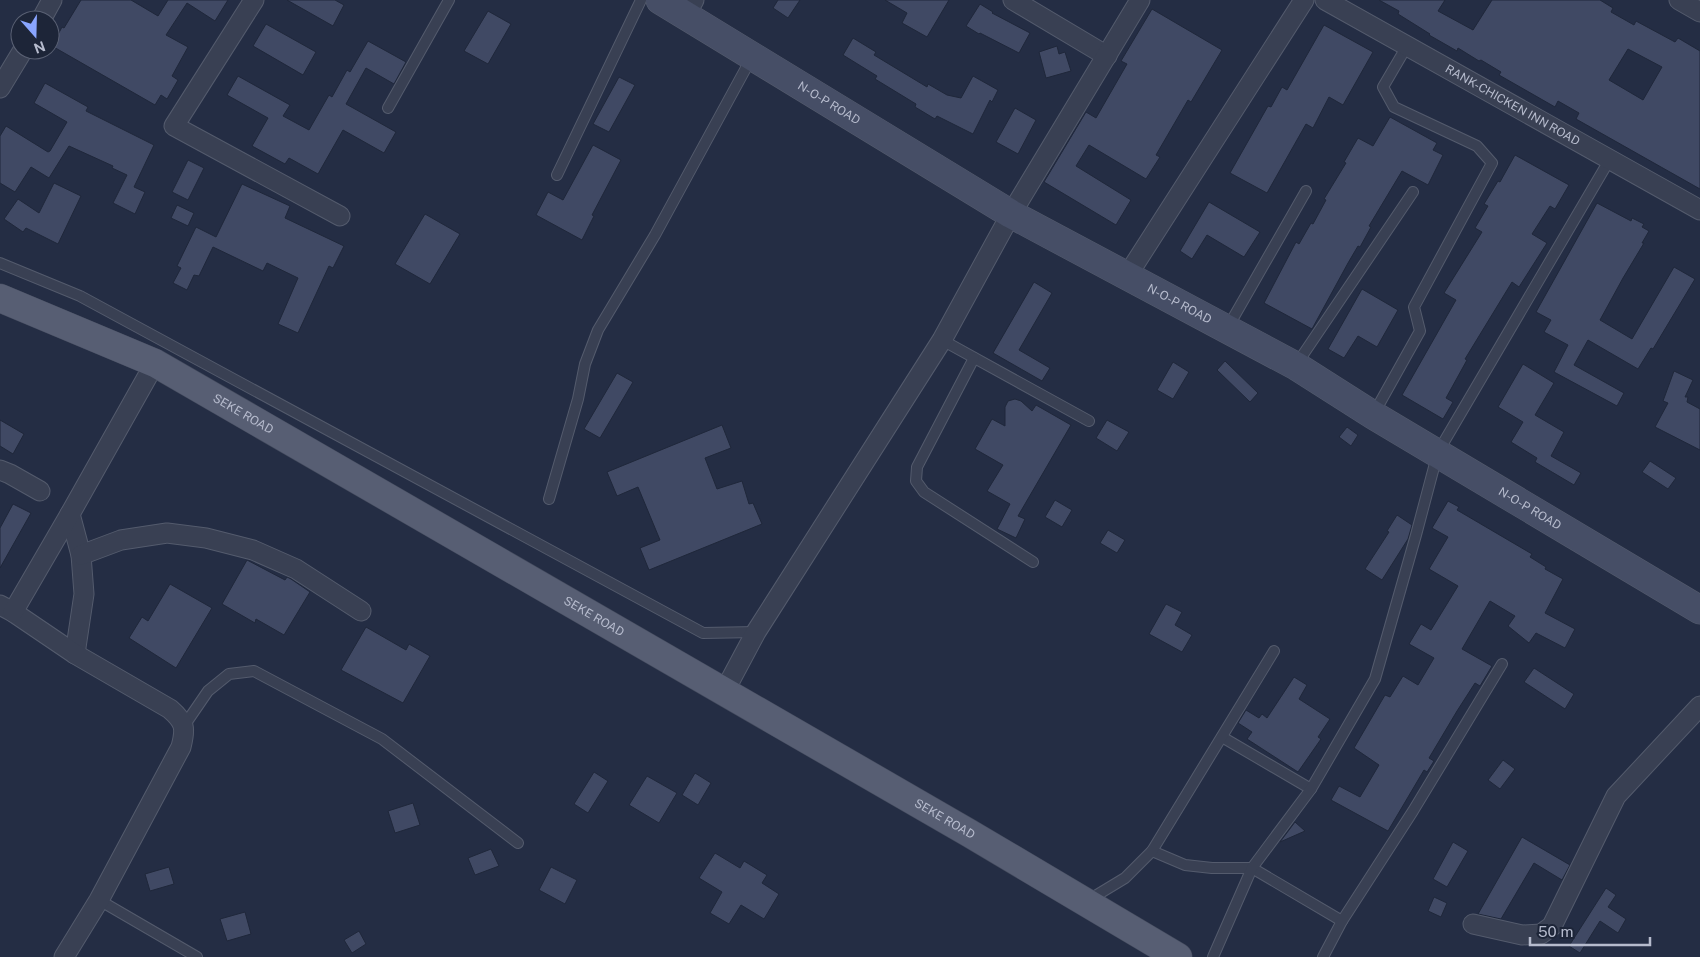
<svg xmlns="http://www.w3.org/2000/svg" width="1700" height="957" viewBox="0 0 1700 957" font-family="'Public Sans',sans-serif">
	<rect width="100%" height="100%" fill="#242d44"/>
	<g fill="#404964" stroke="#1f273a" fill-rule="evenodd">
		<polygon points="81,0 131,0 158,16 168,0 228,0 215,21 187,3 166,35 188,47 172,76 178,80 167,99 161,95 155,105 52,46 62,27 64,28"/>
		<polygon points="287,0 335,0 344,5 333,26"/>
		<polygon points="778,0 800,0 788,18 773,8"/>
		<polygon points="885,0 949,0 927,37 902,23 907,13"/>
		<path d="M1379 0H1445L1438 11 1473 30 1492 0H1600L1613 8 1611 12 1634 25 1636 21 1675 42 1678 38 1700 51V189L1576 119 1579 113 1558 101 1555 107 1499 75 1501 72 1481 60 1479 61 1458 48 1457 51 1429 35 1430 34 1398 14 1399 11ZM1628 49 1662 67 1643 100 1609 80Z"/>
		<polygon points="980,4 993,12 992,13 1030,33 1019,53 980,33 979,34 966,26"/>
		<polygon points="1152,9 1222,50 1191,102 1188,100 1156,155 1160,157 1146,179 1089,145 1076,166 1131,200 1116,225 1044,182 1086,112 1096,118 1127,64 1121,61"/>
		<polygon points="488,11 511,24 488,64 464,51"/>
		<polygon points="266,24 316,52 303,75 253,46"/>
		<polygon points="1324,25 1373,52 1343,105 1329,97 1313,128 1306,124 1267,193 1230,173 1268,106 1271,107 1282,87 1287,90"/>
		<polygon points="853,38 876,52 874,55 927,87 928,84 947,95 961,98 973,76 998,90 992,102 990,100 973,134 937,116 935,119 915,107 916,104 875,79 877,76 843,55"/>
		<polygon points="368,41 406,62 394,84 366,68 346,104 396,132 384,153 343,130 318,174 289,158 285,164 252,146 268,118 227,95 238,76 290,105 283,116 309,130 329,95 332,97 347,70 350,72"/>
		<polygon points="1057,46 1059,54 1065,52 1071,71 1046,78 1039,52"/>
		<polygon points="619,77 635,85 609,132 593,124"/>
		<polygon points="45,83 88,107 86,111 154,145 134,187 145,192 135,214 113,203 127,175 112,168 113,166 69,146 49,178 31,167 15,192 0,183 0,136 6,126 48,152 50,151 67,122 34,103"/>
		<polygon points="1015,108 1036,120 1018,154 996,142"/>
		<polygon points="1390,117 1437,143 1433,150 1443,155 1428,185 1402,171 1369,226 1371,227 1360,247 1358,246 1348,263 1312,329 1264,303 1296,242 1299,244 1311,223 1313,224 1326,200 1324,199 1346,163 1344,162 1358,138 1373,146"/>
		<polygon points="593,145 621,160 592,215 594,216 582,240 536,215 548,192 563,200"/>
		<polygon points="1515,155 1569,185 1555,209 1550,206 1532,234 1547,243 1519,287 1512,282 1465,359 1467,360 1446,398 1453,402 1443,419 1402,395 1456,300 1444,293 1482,232 1475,228 1488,206 1484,204 1498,181 1500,182"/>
		<polygon points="188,160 204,168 188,200 172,192"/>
		<polygon points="54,183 81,196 58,244 26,228 23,232 4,219 18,199 39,213"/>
		<polygon points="242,184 290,206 285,218 344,246 333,268 329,266 298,333 278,324 298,278 267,263 263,271 213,247 199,276 194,275 187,290 173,283 181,268 177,266 196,227 216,237"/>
		<polygon points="1209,202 1260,232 1244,257 1207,235 1192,259 1180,251"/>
		<polygon points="1597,203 1631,221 1632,218 1644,224 1642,227 1649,231 1642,243 1644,243 1623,278 1600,320 1632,339 1674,267 1695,279 1653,349 1651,348 1638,369 1588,340 1574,365 1624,393 1617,406 1554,372 1568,345 1544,332 1551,320 1536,312"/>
		<polygon points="177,205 194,213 188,226 171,218"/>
		<polygon points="425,214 460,234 430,284 395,264"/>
		<polygon points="1034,282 1052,293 1019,350 1050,368 1042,381 993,353"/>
		<polygon points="1362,289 1398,310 1377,347 1358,336 1344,358 1328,349"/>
		<polygon points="1225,361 1258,393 1250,402 1217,370"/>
		<polygon points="1173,362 1189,372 1173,399 1157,390"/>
		<polygon points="1523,364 1554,383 1535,415 1564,432 1551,456 1581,473 1574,485 1535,462 1537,458 1511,442 1523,422 1498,407"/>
		<polygon points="1674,371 1693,380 1685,397 1688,397 1687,402 1700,409 1700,450 1655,427 1668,403 1663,401"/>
		<polygon points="617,373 633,382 600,438 584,429"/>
		<polygon points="1015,399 1021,401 1032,411 1036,405 1071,425 1018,516 1025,519 1016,538 997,529 1010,504 987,491 1003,465 975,449 992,419 1005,426 1005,407 1008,401"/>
		<polygon points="0,420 24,434 13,454 0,446"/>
		<polygon points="1107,420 1129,432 1117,451 1096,438"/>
		<polygon points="722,425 731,448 705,458 717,489 742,481 749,504 753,503 762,524 649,570 640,548 660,540 638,487 617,496 607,472"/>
		<polygon points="1347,427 1358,435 1351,446 1339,437"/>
		<polygon points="1650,461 1676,478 1668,489 1642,472"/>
		<polygon points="1055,500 1072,510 1062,527 1045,517"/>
		<polygon points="1448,501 1459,507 1457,510 1532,554 1530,557 1546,567 1545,569 1563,579 1545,613 1575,629 1565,648 1536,633 1529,643 1508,626 1515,616 1490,601 1462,649 1492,666 1480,686 1475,683 1457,711 1429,758 1434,761 1427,772 1424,770 1388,831 1331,800 1339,786 1360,797 1379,765 1354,748 1385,695 1390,697 1403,676 1418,685 1434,658 1409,644 1421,624 1431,630 1458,586 1429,569 1448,537 1432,528"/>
		<polygon points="13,504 31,513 0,568 0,528"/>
		<polygon points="1397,515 1412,525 1408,539 1382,580 1365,569 1389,532 1387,531"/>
		<polygon points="1108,530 1125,540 1117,553 1100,543"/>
		<polygon points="247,560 285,580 287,577 291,579 310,592 284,635 256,619 255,623 222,604"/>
		<polygon points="170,584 212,608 176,668 129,638 142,617 148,621"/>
		<polygon points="1166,604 1182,612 1175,625 1192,635 1182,652 1149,634"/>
		<polygon points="366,627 406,650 409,644 430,656 403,703 341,670"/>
		<polygon points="1534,668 1574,694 1565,709 1524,682"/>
		<polygon points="1294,677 1307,685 1299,699 1330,719 1318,737 1321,739 1298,772 1247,739 1252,732 1238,723 1246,710 1259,718 1262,714 1267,718"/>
		<polygon points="1503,760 1515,769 1500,789 1488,780"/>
		<polygon points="594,772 608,781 588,813 574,804"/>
		<polygon points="695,773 711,783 698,805 682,795"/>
		<polygon points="647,776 677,793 659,823 629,805"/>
		<polygon points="413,803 420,825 395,833 388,811"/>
		<polygon points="1295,822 1305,831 1280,842"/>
		<polygon points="1522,837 1570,865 1562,880 1534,863 1501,919 1478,914"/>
		<polygon points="1453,842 1468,851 1447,887 1433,879"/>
		<polygon points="491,849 499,866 475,875 468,858"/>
		<polygon points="715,853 740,868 744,861 767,875 762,883 779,894 764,919 741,905 729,924 710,913 722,892 699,878"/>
		<polygon points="169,867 174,884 150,891 145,874"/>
		<polygon points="551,867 577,880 565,904 539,890"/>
		<polygon points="1606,888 1616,895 1608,907 1626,919 1618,933 1600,921 1580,953 1569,946"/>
		<polygon points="1434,897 1447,903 1441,917 1428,911"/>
		<polygon points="245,912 251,934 227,941 220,919"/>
		<polygon points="359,931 366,944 352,953 344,940"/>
	</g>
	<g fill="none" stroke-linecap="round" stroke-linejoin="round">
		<defs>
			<g id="lane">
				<polyline points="388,108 449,0"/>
				<polyline points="557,175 641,0"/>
				<polyline points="0,263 80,296 703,633 756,632"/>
				<polyline points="1228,327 1306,191"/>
				<polyline points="942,340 1089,421"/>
				<polyline points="974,358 917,467 916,481 924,492 1033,562"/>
				<polyline points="1296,365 1413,192"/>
				<polyline points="1373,415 1420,331 1414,307 1492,163 1477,146 1394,107 1383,87 1407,46"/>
				<polyline points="549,499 578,399 585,364 598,330 655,235 752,57"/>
				<polyline points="184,726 208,691 229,674 254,671 382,739 518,843"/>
				<polyline points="1222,737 1311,789"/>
				<polyline points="1152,851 1185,865 1212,868 1252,868 1342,921"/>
				<polyline points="99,900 197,957"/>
				<polyline points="1087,901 1125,878 1152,851 1274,651"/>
				<polyline points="1213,957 1252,868 1311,789 1375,679 1416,535 1438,452 1610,159"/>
				<polyline points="1323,957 1342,921 1413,811 1502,664"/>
			</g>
			<g id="street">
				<polyline points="254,0 174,126 340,216"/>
				<polyline points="1013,0 1107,56"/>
				<path id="s1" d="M1325 0 1700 210"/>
				<polyline points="1679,0 1700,12"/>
				<polyline points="685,15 694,0"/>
				<polyline points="41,20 52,0"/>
				<polyline points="0,88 23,50"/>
				<polyline points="1127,276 1304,0"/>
				<polyline points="0,470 10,474 40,491"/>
				<polyline points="70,514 81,555 84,594 75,654"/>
				<polyline points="81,555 121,540 167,533 206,538 253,550 296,569 361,611"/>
				<path d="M0 605 13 612 75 654 170 709C185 722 186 728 181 747L99 900 64 957"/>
				<polyline points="13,612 70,514 155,363"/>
				<polyline points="724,692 756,632 942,340 1011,214 1140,0"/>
				<polyline points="1473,924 1522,935 1541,934 1552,926 1616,796 1700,706"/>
			</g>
			<g id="secondary">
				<path id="s2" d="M660 0 1011 214 1296 366 1373 415 1700 610"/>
			</g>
			<g id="primary">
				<path id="s3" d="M0 298 155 363 969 833 1178 957"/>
			</g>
		</defs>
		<use href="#lane" stroke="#545b6d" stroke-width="12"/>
		<use href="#street" stroke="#545b6d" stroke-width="21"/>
		<use href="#secondary" stroke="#545b6d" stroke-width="29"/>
		<use href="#primary" stroke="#42495c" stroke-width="29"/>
		<use href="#lane" stroke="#394053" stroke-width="10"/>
		<use href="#street" stroke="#394053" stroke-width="19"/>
		<use href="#secondary" stroke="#464e66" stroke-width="28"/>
		<use href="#primary" stroke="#575e73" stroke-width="28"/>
	</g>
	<g text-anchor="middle" stroke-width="4" stroke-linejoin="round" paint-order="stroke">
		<g font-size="12" fill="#b6bbcd" stroke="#1d2538">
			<text dy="4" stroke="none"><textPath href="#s2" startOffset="198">N-O-P ROAD</textPath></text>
			<text dy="4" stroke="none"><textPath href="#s1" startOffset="215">RANK-CHICKEN INN ROAD</textPath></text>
			<text dy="4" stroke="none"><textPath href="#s2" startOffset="602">N-O-P ROAD</textPath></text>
			<text dy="4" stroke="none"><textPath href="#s3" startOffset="270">SEKE ROAD</textPath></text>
			<text dy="4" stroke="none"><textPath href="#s2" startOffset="1008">N-O-P ROAD</textPath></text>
			<text dy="4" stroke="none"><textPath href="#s3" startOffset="675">SEKE ROAD</textPath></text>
			<text dy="4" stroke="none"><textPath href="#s3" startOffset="1080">SEKE ROAD</textPath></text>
		</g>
	</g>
	<g transform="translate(35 35) rotate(160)"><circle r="24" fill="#1d2538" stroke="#5a6174"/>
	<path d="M0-4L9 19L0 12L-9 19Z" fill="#89a5ff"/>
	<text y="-8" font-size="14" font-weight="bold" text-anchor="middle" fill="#b6bbcd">N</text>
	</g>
	<path d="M1530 937v8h120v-8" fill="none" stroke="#b6bbcd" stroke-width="2.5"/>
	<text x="1538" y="937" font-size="15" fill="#b6bbcd" stroke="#1d2538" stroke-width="4" paint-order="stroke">50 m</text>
</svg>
